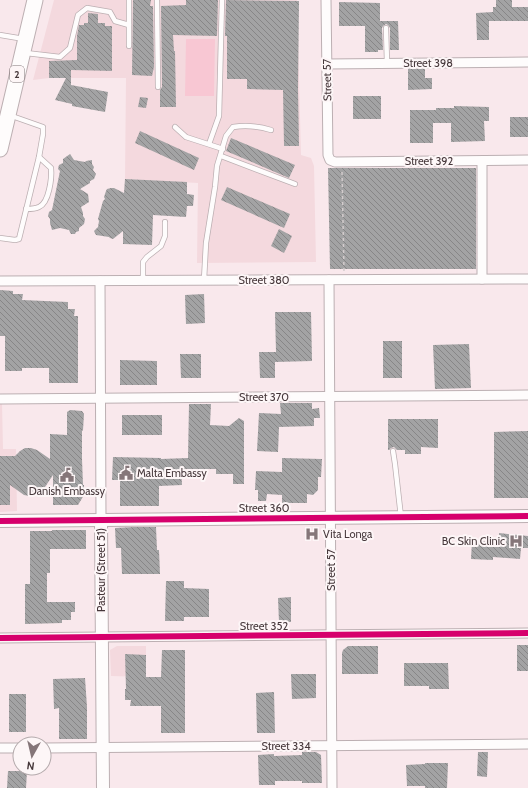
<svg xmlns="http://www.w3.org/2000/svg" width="528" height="788" viewBox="0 0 528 788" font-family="Cabin,sans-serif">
	<defs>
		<pattern id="building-back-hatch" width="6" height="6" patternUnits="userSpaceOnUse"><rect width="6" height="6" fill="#a3a3a4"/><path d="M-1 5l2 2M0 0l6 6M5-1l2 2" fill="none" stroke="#878687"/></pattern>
	</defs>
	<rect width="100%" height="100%" fill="#f9e8ec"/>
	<g fill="#f4d9de">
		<polygon points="54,0 297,0 301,155 311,158 314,166 316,262 197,263 198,183 125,179 126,78 49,78 33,80"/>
		<polygon points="0,403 2,403 3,449 16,449 17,511 0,512"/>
		<polygon points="117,646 146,646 146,677 111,676 110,650"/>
	</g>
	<polygon fill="#f8c7d3" points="186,39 215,39 214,96 185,96"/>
	<g fill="url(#building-back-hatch)">
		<polygon points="133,0 151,0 150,6 153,6 154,67 152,76 132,75"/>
		<polygon points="186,0 218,0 217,36 173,35 174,51 175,51 176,107 160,107 160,90 162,87 161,6 186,5"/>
		<polygon points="226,0 299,1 298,89 299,146 284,146 283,90 247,89 247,79 227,79 227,36 225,36"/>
		<polygon points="496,0 512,0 512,7 528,7 528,21 489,21 489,40 477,40 476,13 493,12 493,7 496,7"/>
		<polygon points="339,2 380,3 380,21 398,21 399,50 390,50 390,28 388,25 386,24 383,26 382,28 383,50 378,50 378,52 365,52 365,26 339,26"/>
		<polygon points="88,13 98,14 98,23 105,23 105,26 112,26 112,71 71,70 71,85 108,92 105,112 72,106 72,104 55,100 66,78 49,78 49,61 77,60 77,36 79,25 84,25 84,23 88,23"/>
		<polygon points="408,69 425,69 425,78 432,78 432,89 408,90"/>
		<rect x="353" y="96" width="28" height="23"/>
		<polygon points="140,97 148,98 146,108 138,107"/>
		<polygon points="454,106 489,107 489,121 484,121 485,141 451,142 451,123 433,123 433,143 410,143 410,110 436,110 436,108 454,108"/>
		<rect x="510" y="117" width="18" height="20"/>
		<polygon points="140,131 199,158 194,170 135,143"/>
		<polygon points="231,138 295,165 289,178 226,151"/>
		<polygon points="70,154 74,160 85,162 86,161 92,160 92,164 94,167 93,170 96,174 94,179 90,181 90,183 80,189 88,194 89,202 81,207 83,213 83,216 85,219 84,224 79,228 79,231 76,232 75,234 71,234 69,230 60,228 52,230 50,223 50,219 48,216 49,212 52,210 60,171 58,169 59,165 63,163 63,159"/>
		<polygon points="328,168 476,168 476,269 330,269"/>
		<polygon points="125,179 187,182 187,194 194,195 193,206 187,206 186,217 153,215 152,245 123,244 123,231 113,239 110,238 109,237 96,235 94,231 98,227 99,221 98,219 103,201 105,199 104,197 106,191 107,189 111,188 114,188 124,193"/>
		<polygon points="227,187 290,214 284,228 221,200"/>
		<polygon points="279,229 292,236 284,253 271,246"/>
		<polygon points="0,290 13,291 13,294 23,294 22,300 68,302 68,309 75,309 74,316 78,316 78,383 49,383 49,368 22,368 22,371 5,371 5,336 0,336"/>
		<polygon points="204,294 205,323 186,324 185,295"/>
		<polygon points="275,312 311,312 312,361 275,362 275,378 260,378 259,352 276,352"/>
		<rect x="383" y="341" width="19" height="37"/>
		<polygon points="469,344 471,388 435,389 433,345"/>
		<polygon points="180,354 201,354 201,378 181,378"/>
		<polygon points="120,360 157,361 157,385 120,385"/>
		<polygon points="280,403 312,403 312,409 319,408 320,418 314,418 314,426 279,427 278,452 257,451 259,413 281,414"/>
		<polygon points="189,404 211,404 210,425 229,426 239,418 244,421 244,484 233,484 233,474 216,474 216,469 181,469 182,485 159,486 159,506 120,506 120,480 112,480 113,457 161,458 161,459 188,458"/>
		<polygon points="70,410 82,411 84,414 83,430 82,431 82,459 83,485 84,485 84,495 78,505 53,505 53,475 41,493 36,496 29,496 24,495 10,485 10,505 0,505 0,456 15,456 20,451 25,448 31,448 37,450 50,459 50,434 67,435 67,412"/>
		<rect x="122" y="415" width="40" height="20"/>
		<polygon points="388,419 438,419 438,448 421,447 421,454 405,454 405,450 397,450 394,447 391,448 389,450 388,450"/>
		<polygon points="528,431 528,498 494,498 494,432"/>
		<polygon points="282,458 322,459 321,477 318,477 318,490 313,495 307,494 307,503 282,503 282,495 267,494 266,501 258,501 258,490 255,490 256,471 282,472"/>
		<polygon points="134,527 156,527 157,550 159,550 160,574 122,574 121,548 116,548 115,528"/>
		<polygon points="52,530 86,530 86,549 50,549 50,573 47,573 47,602 75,602 75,612 71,612 71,620 62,620 62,623 25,624 25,584 30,584 30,531 52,531"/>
		<polygon points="499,533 528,536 528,548 521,548 520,559 493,557 493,560 471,559 472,541 499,542"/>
		<polygon points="166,581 184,581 184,588 209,589 209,617 184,617 184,621 165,621"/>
		<polygon points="291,597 291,622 279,622 278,598"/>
		<rect x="517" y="645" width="11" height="26"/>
		<polygon points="348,646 378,646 378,674 342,674 342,653 343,650"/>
		<polygon points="162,650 185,650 185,733 161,733 161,706 130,706 131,700 125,700 125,689 126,689 125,654 146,655 146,677 161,677"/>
		<polygon points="404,663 448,663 449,689 429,689 429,686 404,686"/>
		<polygon points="291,674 316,674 316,698 292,699"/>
		<polygon points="85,678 87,707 87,739 59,739 59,708 54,709 53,679"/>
		<polygon points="274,692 275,733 257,733 256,693"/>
		<rect x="9" y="694" width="17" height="38"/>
		<polygon points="302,752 316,752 321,755 322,783 302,783 302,781 275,781 275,785 259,785 258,755 274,754 274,756 302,755"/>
		<polygon points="478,752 488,752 487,777 477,776"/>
		<polygon points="425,763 448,763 447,788 425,788 425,786 407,786 406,765 425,764"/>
		<polygon points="8,771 27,771 26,788 7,788"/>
	</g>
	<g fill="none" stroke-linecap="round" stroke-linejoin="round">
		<defs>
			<g id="service">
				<polyline points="157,0 158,87"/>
				<polyline points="386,28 387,63"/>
				<polyline points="0,35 24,39"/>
				<polyline points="129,46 129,0"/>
				<polyline points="26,53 60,57 70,48 78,15 87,8 110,12 115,21 129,25"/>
				<polyline points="175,127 186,137 223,149"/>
				<polyline points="209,144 219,116 222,0"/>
				<polyline points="221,156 295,184"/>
				<path d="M26 209C30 209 35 209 39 207 49 203 52 178 51 168L39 157"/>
				<polyline points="0,238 15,240 19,239 39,157 43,134 43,127 9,115"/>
				<polyline points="143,280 143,262 147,257 161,246 165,236 165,222"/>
				<path d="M204 280 206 243 215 187 217 166 226 136 233 127C247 125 258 126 271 130"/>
				<polyline points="393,451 395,464 401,517"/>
			</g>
			<g id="minor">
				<polyline points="326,0 328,155 330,160 335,162 528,160"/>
				<polyline points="327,64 528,62"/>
				<polyline points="482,161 482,279"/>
				<polyline points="329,280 332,788"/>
				<polyline points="0,281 528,279"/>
				<polyline points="100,281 101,520"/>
				<polyline points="0,399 528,395"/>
				<polyline points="0,638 528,633"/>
				<polyline points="0,748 20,748"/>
				<polyline points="44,748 528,744"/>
			</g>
			<g id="tertiary">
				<polyline points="101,520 103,788"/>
				<polyline points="0,521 528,516"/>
			</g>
			<polyline id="primary" points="0,149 35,0"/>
		</defs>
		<use href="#service" stroke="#bcafb2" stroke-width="6"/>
		<use href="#minor" stroke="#bcafb2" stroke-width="11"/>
		<use href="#tertiary" stroke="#bcafb2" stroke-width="14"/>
		<use href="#primary" stroke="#bcafb2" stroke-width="17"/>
		<polyline stroke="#d3cccd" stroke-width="1.5" stroke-dasharray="3 3" stroke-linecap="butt" points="342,172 344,272"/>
		<use href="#service" stroke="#fefcfc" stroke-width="4.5"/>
		<use href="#minor" stroke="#fefcfc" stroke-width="9"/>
		<use href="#tertiary" stroke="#fefcfc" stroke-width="12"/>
		<use href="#primary" stroke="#fefcfc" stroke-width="15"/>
		<defs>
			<g id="cycleway">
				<polyline points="0,521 528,516"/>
				<polyline points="0,638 528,633"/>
			</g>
		</defs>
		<use href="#cycleway" stroke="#fdf6f7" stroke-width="8"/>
		<use href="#cycleway" stroke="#d6006c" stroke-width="6"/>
	</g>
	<defs>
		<symbol id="civic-bare" viewBox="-9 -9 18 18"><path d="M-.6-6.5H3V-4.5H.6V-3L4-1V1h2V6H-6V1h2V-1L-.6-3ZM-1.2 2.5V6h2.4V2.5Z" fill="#857679" stroke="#fdf6f7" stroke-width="2.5" paint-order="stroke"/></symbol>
		<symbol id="hospital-bare" viewBox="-9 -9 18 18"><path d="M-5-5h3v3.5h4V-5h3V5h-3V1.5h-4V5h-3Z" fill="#857679" stroke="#fdf6f7" stroke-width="2.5" paint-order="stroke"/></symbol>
	</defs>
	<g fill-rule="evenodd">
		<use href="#civic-bare" x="116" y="463" width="20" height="20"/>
		<use href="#civic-bare" x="57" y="465" width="20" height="20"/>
		<use href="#hospital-bare" x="302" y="524" width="20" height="20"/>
		<use href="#hospital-bare" x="506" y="531" width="20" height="20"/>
	</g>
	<g text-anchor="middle" stroke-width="4" stroke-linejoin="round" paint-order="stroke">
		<rect fill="#fdf6f7" stroke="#7d7173" stroke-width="1" x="10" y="66" width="14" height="16" rx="3"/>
		<g font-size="10" font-weight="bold" fill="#46383b">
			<text x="17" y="78">2</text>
		</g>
		<g font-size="11" fill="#46383b" stroke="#fdf6f7">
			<text x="428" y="67">Street 398</text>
			<text transform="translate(327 80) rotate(-91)" y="4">Street 57</text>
			<text x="429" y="165">Street 392</text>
			<text x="264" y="284">Street 380</text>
			<text x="264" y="401">Street 370</text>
			<text x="264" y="512">Street 360</text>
			<text transform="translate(101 570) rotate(-90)" y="4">Pasteur (Street 51)</text>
			<text transform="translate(331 570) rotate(-90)" y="4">Street 57</text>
			<text x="264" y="630">Street 352</text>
			<text x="286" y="750">Street 334</text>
		</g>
		<g font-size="11" fill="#46383b" stroke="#fdf6f7" text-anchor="start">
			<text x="137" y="477">Malta Embassy</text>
			<text x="67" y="495" text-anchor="middle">Danish Embassy</text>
			<text x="323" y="538">Vita Longa</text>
			<text x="505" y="545" text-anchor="end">BC Skin Clinic</text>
		</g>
	</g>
	<g transform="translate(32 756) rotate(188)"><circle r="19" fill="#fdf6f7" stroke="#b4aaac"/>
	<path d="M0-3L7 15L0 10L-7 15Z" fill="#857679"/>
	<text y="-6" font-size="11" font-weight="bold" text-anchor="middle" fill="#46383b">N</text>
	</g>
</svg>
